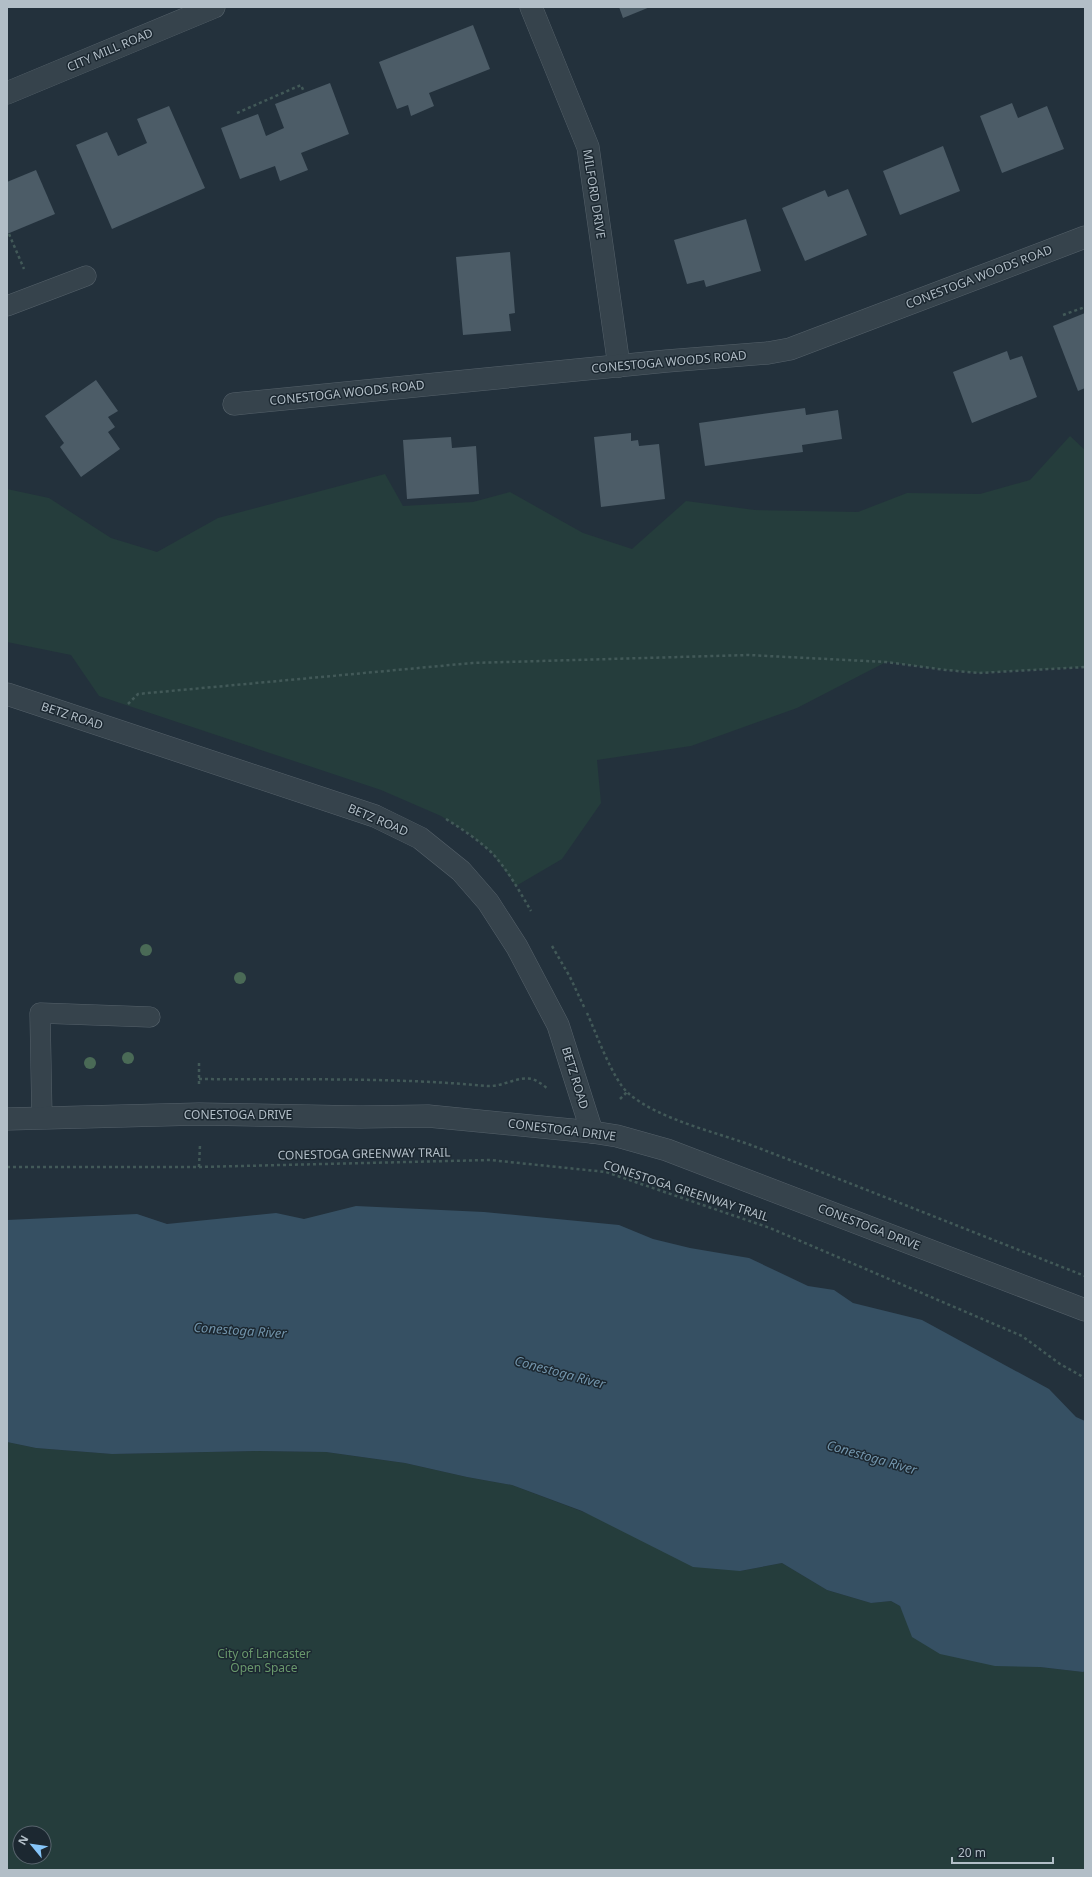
<svg xmlns="http://www.w3.org/2000/svg" width="1092" height="1877" viewBox="0 0 1092 1877" font-family="'Noto Sans',sans-serif">
	<rect width="100%" height="100%" fill="#23313c"/>
	<g fill="#253d3c" fill-rule="evenodd">
		<polygon points="1070,436 1085,450 1085,667 979,673 946,670 886,662 797,708 691,746 597,760 601,803 562,859 516,886 492,853 468,833 441,816 381,790 99,696 71,655 7,642 7,489 49,498 111,538 157,552 218,518 385,474 403,506 473,502 510,492 583,533 632,549 686,501 755,510 858,512 907,493 980,494 1030,480"/>
		<path d="M7 1442 36 1448 112 1454 258 1451 326 1452 405 1463 467 1477 512 1485 740 1571 782 1563 827 1590 871 1603 891 1601 900 1606 907 1620 1040 1667 1083 1672 1085 1671V1870H7ZM20 1833H44V1857H20Z"/>
	</g>
	<polygon fill="#365063" points="356,1206 484,1212 619,1225 653,1239 690,1248 749,1258 808,1286 834,1290 853,1303 922,1320 1049,1389 1076,1417 1085,1421 1085,1671 1083,1672 1040,1667 995,1666 940,1654 912,1637 900,1606 891,1601 871,1603 827,1590 782,1563 740,1571 693,1567 582,1511 512,1485 467,1477 405,1463 326,1452 258,1451 112,1454 36,1448 7,1442 7,1220 137,1214 167,1224 276,1213 304,1219"/>
	<g fill="#4c5c67">
		<polygon points="619,7 650,7 623,18"/>
		<polygon points="473,25 490,69 429,93 434,106 411,116 408,105 397,109 379,62"/>
		<polygon points="330,83 349,134 301,153 308,170 280,181 275,166 240,179 221,128 258,114 266,136 284,128 275,104"/>
		<polygon points="1012,103 1018,118 1047,106 1064,149 1002,173 980,116"/>
		<polygon points="169,106 205,188 112,229 76,145 107,132 118,156 147,143 137,119"/>
		<polygon points="943,146 960,191 900,215 883,171"/>
		<polygon points="36,170 55,214 7,234 7,182"/>
		<polygon points="848,189 867,235 805,261 782,208 825,190 828,197"/>
		<polygon points="746,219 761,271 706,287 704,280 687,284 674,240"/>
		<polygon points="510,252 515,313 509,314 511,331 463,335 456,257"/>
		<polygon points="1085,313 1085,388 1078,391 1053,326"/>
		<polygon points="1007,351 1010,360 1022,356 1037,397 972,423 953,372"/>
		<polygon points="96,380 118,411 108,417 115,427 108,432 120,449 81,477 60,447 64,443 45,416"/>
		<polygon points="805,408 806,415 838,410 842,439 802,445 803,452 705,466 699,423"/>
		<polygon points="631,433 631,441 638,440 639,446 659,444 665,499 601,507 594,437"/>
		<polygon points="451,437 452,448 476,446 479,494 407,499 403,440"/>
	</g>
	<g fill="none" stroke-linecap="round" stroke-linejoin="round">
		<defs>
			<g id="lane">
				<polyline points="7,306 86,276"/>
				<polyline points="42,1118 40,1013 150,1017"/>
			</g>
			<g id="street">
				<polyline points="531,7 588,147 619,366"/>
				<polyline points="7,93 214,7"/>
				<polyline points="234,404 667,361 768,353 790,349 1085,237"/>
				<polyline points="7,694 375,816 420,838 461,871 488,902 517,947 558,1025 592,1132"/>
				<polyline points="7,1119 199,1114 360,1117 428,1116 592,1132 617,1136 667,1150 1085,1310"/>
			</g>
		</defs>
		<use href="#lane" stroke="#55616a" stroke-width="21"/>
		<use href="#street" stroke="#55616a" stroke-width="23"/>
		<g stroke="#425958" stroke-width="2.5" stroke-dasharray="3 3" stroke-linecap="butt">
			<polyline points="237,113 301,85 304,92"/>
			<polyline points="9,234 24,269"/>
			<polyline points="1063,315 1085,307"/>
			<polyline points="128,704 138,694 472,663 748,655 886,662 946,670 979,673 1085,667"/>
			<path d="M446 819C462 829 477 839 491 852 506 867 520 892 531 911"/>
			<polyline points="552,946 570,977 585,1009"/>
			<path d="M587 1013C597 1035 612 1078 628 1093 659 1120 717 1132 756 1147 866 1189 975 1233 1085 1276"/>
			<polyline points="199,1063 199,1085"/>
			<path d="M199 1079C295 1080 392 1077 487 1086 503 1087 517 1076 532 1079 538 1081 543 1085 548 1089"/>
			<polyline points="620,1099 627,1092"/>
			<polyline points="7,1167 199,1167 490,1160 606,1172 770,1228 1022,1336 1060,1364 1085,1378"/>
			<polyline points="199,1167 200,1145"/>
		</g>
		<use href="#lane" stroke="#36434c" stroke-width="20"/>
		<use href="#street" stroke="#36434c" stroke-width="22"/>
	</g>
	<g fill="#4a6a56">
		<circle cx="146" cy="950" r="6"/>
		<circle cx="240" cy="978" r="6"/>
		<circle cx="128" cy="1058" r="6"/>
		<circle cx="90" cy="1063" r="6"/>
	</g>
	<g text-anchor="middle" stroke-width="3" stroke-linejoin="round" paint-order="stroke">
		<g font-size="12" fill="#b2bec7" stroke="#1c2831">
			<text transform="translate(110 50) rotate(-23)" y="4">CITY MILL ROAD</text>
			<text transform="translate(594 194) rotate(81)" y="4">MILFORD DRIVE</text>
			<text transform="translate(979 277) rotate(-21)" y="4">CONESTOGA WOODS ROAD</text>
			<text transform="translate(669 362) rotate(-5)" y="4">CONESTOGA WOODS ROAD</text>
			<text transform="translate(347 393) rotate(-6)" y="4">CONESTOGA WOODS ROAD</text>
			<text transform="translate(72 716) rotate(18)" y="4">BETZ ROAD</text>
			<text transform="translate(378 820) rotate(23)" y="4">BETZ ROAD</text>
			<text transform="translate(575 1078) rotate(73)" y="4">BETZ ROAD</text>
			<text x="238" y="1119">CONESTOGA DRIVE</text>
			<text transform="translate(562 1130) rotate(7)" y="4">CONESTOGA DRIVE</text>
			<text transform="translate(364 1154) rotate(-1)" y="4">CONESTOGA GREENWAY TRAIL</text>
			<text transform="translate(686 1191) rotate(18)" y="4">CONESTOGA GREENWAY TRAIL</text>
			<text transform="translate(869 1227) rotate(21)" y="4">CONESTOGA DRIVE</text>
		</g>
		<g font-size="12" fill="#69986c" stroke="#1c2831">
			<text x="264" y="1658">City of Lancaster<tspan x="264" dy="14">Open Space</tspan></text>
		</g>
		<g font-size="13" font-style="italic" fill="#7294ab" stroke="#1c2831">
			<text transform="translate(240 1330) rotate(4)" y="5">Conestoga River</text>
			<text transform="translate(560 1372) rotate(15)" y="5">Conestoga River</text>
			<text transform="translate(872 1457) rotate(16)" y="5">Conestoga River</text>
		</g>
	</g>
	<rect width="1092" height="1877" fill="none" stroke="#b2bec7" stroke-width="16"/>
	<g transform="translate(32 1845) rotate(299)"><circle r="19" fill="#1c2831" stroke="#58646d"/>
	<path d="M0-3L7 15L0 10L-7 15Z" fill="#86c5f8"/>
	<text y="-6" font-size="11" font-weight="bold" text-anchor="middle" fill="#b2bec7">N</text>
	</g>
	<path d="M952 1857v6h101v-6" fill="none" stroke="#b2bec7" stroke-width="2"/>
	<text x="958" y="1857" font-size="12" fill="#b2bec7" stroke="#1c2831" stroke-width="3" paint-order="stroke">20 m</text>
</svg>
